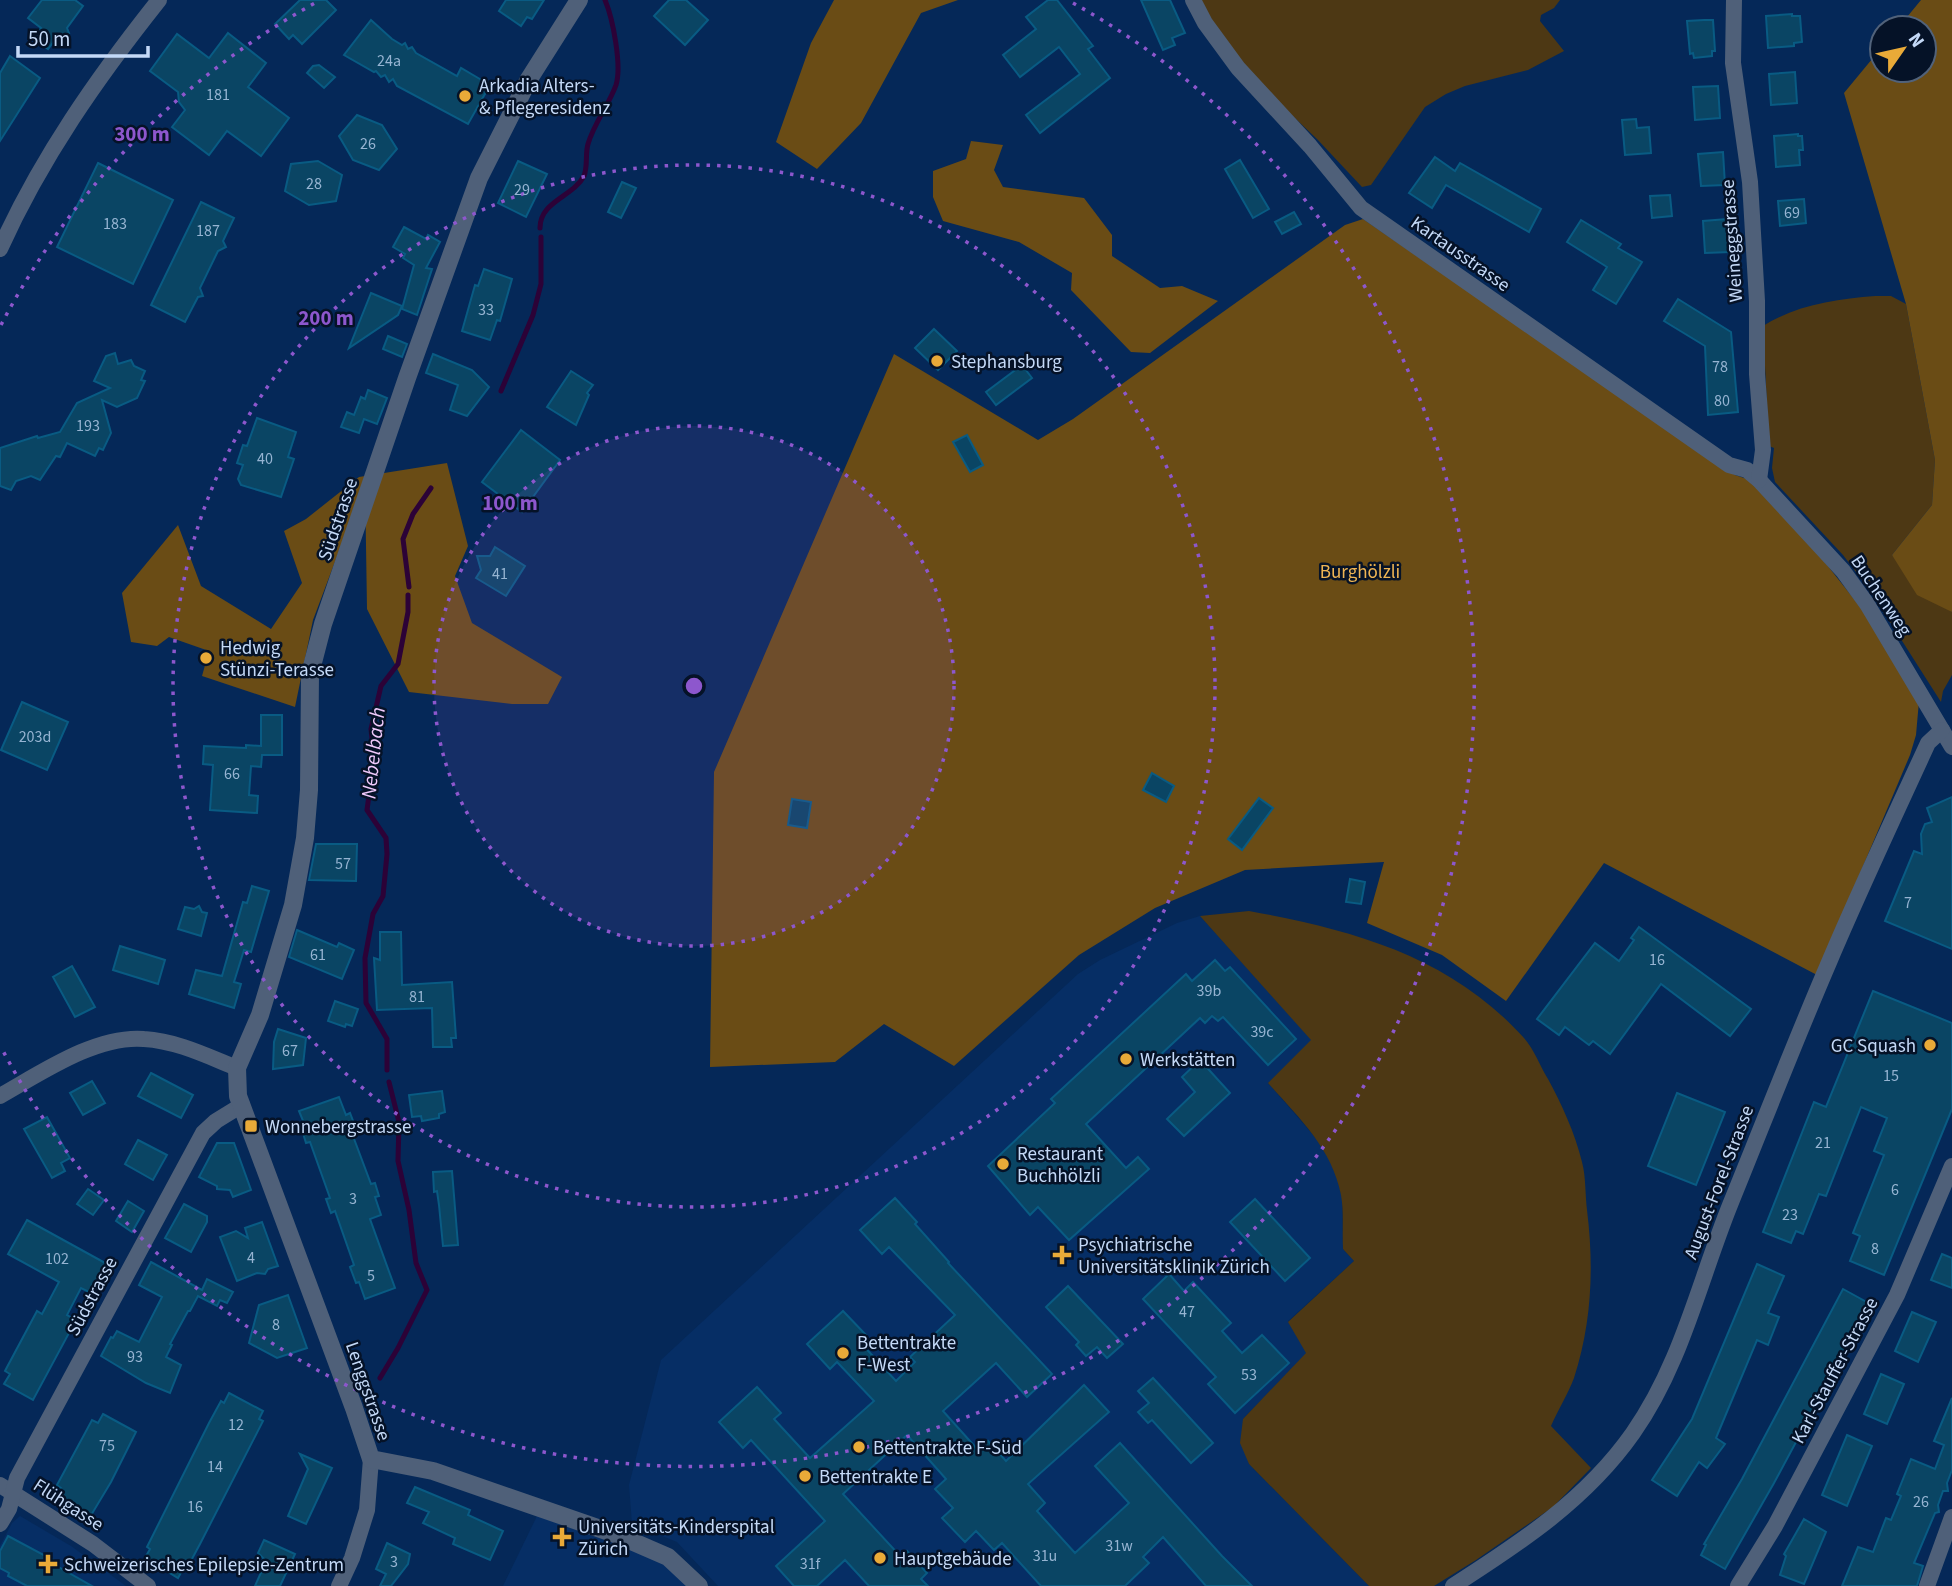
<svg xmlns="http://www.w3.org/2000/svg" width="1952" height="1586" viewBox="0 0 1952 1586" font-family="'Source Sans 3',sans-serif">
	<rect width="100%" height="100%" fill="#052858"/>
	<g fill="#062e65">
		<polygon points="1200,916 1312,1040 1268,1083 1320,1143 1334,1165 1342,1197 1343,1249 1354,1261 1288,1321 1307,1353 1243,1419 1249,1464 1369,1586 718,1586 677,1542 632,1524 629,1485 661,1360 1078,974 1100,960 1177,923"/>
		<polygon points="20,1516 71,1546 126,1586 0,1586 0,1546 12,1523"/>
		<polygon points="537,1516 654,1557 674,1572 687,1586 503,1586"/>
	</g>
	<g fill="#4d3814">
		<polygon points="1199,0 1560,0 1554,8 1541,15 1540,21 1564,51 1528,70 1465,86 1446,94 1425,107 1371,185 1362,187 1317,139 1281,105 1239,62"/>
		<path d="M1875 296H1891L1906 304 1935 460 1932 505 1892 555 1952 612V675L1943 691 1941 702 1869 589 1843 555 1775 482 1772 468 1774 448 1769 446 1763 326C1796 305 1836 299 1875 296Z"/>
		<path d="M1249 911C1353 930 1450 956 1524 1038 1534 1049 1540 1066 1548 1079 1562 1105 1575 1133 1582 1162 1586 1177 1585 1194 1587 1210 1594 1266 1592 1323 1574 1378 1568 1394 1558 1410 1551 1426L1591 1468 1553 1507 1476 1560 1434 1586H1369L1249 1464 1240 1443 1243 1419 1306 1353 1288 1322 1354 1261 1343 1249C1342 1231 1344 1212 1341 1195 1332 1148 1298 1117 1268 1083L1311 1040 1200 916Z"/>
	</g>
	<g fill="#6a4c15">
		<polygon points="834,0 958,0 921,13 861,123 817,169 776,142 811,43"/>
		<polygon points="1921,0 1952,0 1952,612 1917,595 1892,555 1932,505 1935,460 1906,304 1844,93 1882,47 1882,70 1924,70 1924,28 1898,28"/>
		<polygon points="971,141 1003,145 994,170 1003,187 1084,198 1112,235 1112,256 1160,288 1182,286 1218,301 1150,353 1131,352 1071,290 1072,273 1019,242 943,221 933,197 933,171 966,159"/>
		<polygon points="1363,219 1735,475 1747,479 1770,493 1869,618 1919,701 1916,735 1910,755 1817,975 1604,863 1506,1001 1442,955 1367,923 1384,862 1245,870 1155,908 1079,955 954,1066 884,1024 835,1062 710,1067 714,772 894,354 1038,440 1073,419 1345,225"/>
		<polygon points="447,463 468,546 455,576 472,623 562,677 548,704 512,704 409,692 367,609 365,482 313,620 295,707 202,676 209,651 169,637 157,646 131,642 122,593 178,525 201,586 271,629 302,583 284,531 306,519 359,477"/>
	</g>
	<g fill="none" stroke-linecap="round" stroke-linejoin="round">
		<g stroke="#2c0237" stroke-width="5">
			<path d="M540 228C540 201 573 197 584 176 588 166 585 154 588 144 594 123 609 105 616 85 622 66 613 19 605 0"/>
			<polyline points="501,391 533,315 541,284 541,237"/>
			<polyline points="409,587 403,539 413,514 431,488"/>
			<polyline points="387,1070 387,1039 366,1003 365,958 373,914 383,896 387,854 386,838 367,810 374,759 371,729 381,686 398,664 408,612 408,595"/>
			<polyline points="380,1378 398,1348 427,1290 416,1263 409,1210 398,1161 399,1122 389,1082"/>
		</g>
	</g>
	<g fill="#0a4564" stroke="#095b83" stroke-width="2">
		<polygon points="42,0 75,0 83,6 67,28 69,33 58,36 48,49 33,38 41,28 28,18"/>
		<polygon points="300,0 326,0 336,10 302,44 293,35 289,39 275,24"/>
		<polygon points="506,0 544,0 532,19 527,17 521,26 499,11"/>
		<polygon points="669,0 686,0 708,20 685,45 654,16"/>
		<polygon points="1048,0 1057,0 1093,46 1088,49 1110,78 1040,133 1026,115 1080,74 1059,47 1020,77 1003,55 1036,29 1026,17"/>
		<polygon points="1141,0 1170,0 1185,33 1172,38 1175,45 1163,50"/>
		<polygon points="1792,14 1792,16 1800,16 1802,42 1794,43 1794,46 1768,48 1766,16"/>
		<polygon points="371,20 392,39 402,45 405,43 408,49 412,47 416,53 457,76 461,68 490,85 468,124 397,86 393,79 389,82 385,75 381,77 376,71 374,72 344,55"/>
		<polygon points="1704,20 1713,20 1715,51 1712,51 1712,56 1694,58 1693,53 1690,54 1687,21"/>
		<polygon points="228,33 266,63 248,87 289,118 261,156 227,131 209,155 172,127 185,110 179,102 178,92 150,71 177,34 209,58"/>
		<polygon points="10,56 40,78 0,141 0,73"/>
		<polygon points="319,65 335,77 324,88 307,73 313,66"/>
		<polygon points="1795,72 1797,103 1771,105 1769,74"/>
		<polygon points="1718,86 1720,118 1695,120 1693,87"/>
		<polygon points="357,115 382,125 397,149 379,170 353,160 339,136"/>
		<polygon points="1636,119 1637,128 1649,127 1651,153 1625,155 1622,120"/>
		<polygon points="1798,134 1798,136 1802,136 1803,150 1799,150 1800,165 1776,167 1774,136"/>
		<polygon points="1723,152 1725,185 1701,186 1698,154"/>
		<polygon points="1435,157 1455,171 1460,163 1541,209 1529,232 1446,185 1432,208 1409,193"/>
		<polygon points="1240,160 1269,209 1253,218 1225,169"/>
		<polygon points="318,161 342,175 336,201 309,205 285,191 291,164"/>
		<polygon points="518,161 547,174 526,217 498,203"/>
		<polygon points="98,163 173,200 133,284 57,247"/>
		<polygon points="622,182 636,188 621,218 608,212"/>
		<polygon points="1670,195 1672,216 1652,218 1650,196"/>
		<polygon points="1804,199 1806,223 1780,226 1778,201"/>
		<polygon points="201,202 234,218 223,241 226,247 218,251 200,288 203,296 198,297 185,322 151,305"/>
		<polygon points="1294,212 1301,224 1282,234 1275,222"/>
		<polygon points="1727,219 1730,252 1705,253 1703,221"/>
		<polygon points="1581,220 1621,244 1618,248 1642,262 1616,304 1593,290 1607,267 1567,242"/>
		<polygon points="404,227 426,239 428,235 440,242 426,268 432,269 417,315 402,309 414,265 403,258 405,254 393,247"/>
		<polygon points="484,269 512,279 500,321 497,320 490,340 462,331 475,285 478,286"/>
		<polygon points="371,293 402,306 398,315 349,348"/>
		<polygon points="1678,299 1731,332 1738,412 1708,415 1705,346 1664,321"/>
		<polygon points="934,329 957,351 938,370 915,348"/>
		<polygon points="388,336 407,344 402,357 383,349"/>
		<polygon points="115,353 118,364 131,360 134,366 145,371 141,380 145,381 137,398 117,407 102,400 111,433 103,450 99,448 95,456 67,443 60,457 56,456 40,480 31,476 16,481 11,490 0,486 0,448 37,436 38,438 60,432 77,403 110,388 94,381 106,356"/>
		<polygon points="433,354 472,370 489,387 467,416 450,410 458,385 426,373"/>
		<polygon points="1022,365 1032,378 996,405 986,392"/>
		<polygon points="571,371 593,385 587,393 589,395 576,425 547,407"/>
		<polygon points="368,390 387,398 377,424 364,419 359,433 341,427 347,412 354,415 361,397 365,399"/>
		<polygon points="257,418 296,432 288,457 294,459 281,497 241,485 238,479 243,465 237,463 243,445 247,446"/>
		<polygon points="521,430 560,460 522,512 482,482"/>
		<polygon points="967,435 983,465 970,472 953,442"/>
		<polygon points="495,547 525,566 506,596 476,578 481,570 477,556 490,556"/>
		<polygon points="22,702 68,722 47,770 1,750"/>
		<polygon points="261,715 282,715 282,755 262,755 261,767 251,766 249,795 258,796 257,813 210,810 213,765 203,764 204,746 246,748 246,745 261,746"/>
		<polygon points="1152,773 1174,786 1166,802 1143,790"/>
		<polygon points="1952,797 1952,949 1885,921 1914,851 1922,854 1921,834 1925,824 1932,822 1927,808"/>
		<polygon points="1259,798 1273,808 1242,850 1228,839"/>
		<polygon points="792,799 811,802 807,828 788,825"/>
		<polygon points="316,844 357,844 356,881 309,880"/>
		<polygon points="1350,879 1365,882 1361,904 1346,902"/>
		<polygon points="252,886 269,891 251,952 244,950 234,982 241,984 234,1008 189,994 196,970 222,976 243,902 247,903"/>
		<polygon points="199,906 202,912 207,913 201,936 178,929 185,907 194,909"/>
		<polygon points="1639,927 1751,1009 1730,1036 1661,984 1610,1054 1593,1041 1589,1045 1565,1027 1559,1035 1537,1019 1595,943 1619,961 1634,940 1631,938"/>
		<polygon points="297,930 337,947 339,943 354,950 342,979 289,957"/>
		<polygon points="380,932 401,932 402,985 452,982 456,1038 451,1038 452,1047 433,1047 432,1008 377,1010 374,958 380,960"/>
		<polygon points="120,946 165,960 158,984 113,970"/>
		<polygon points="1215,960 1225,971 1230,967 1296,1039 1268,1065 1223,1017 1218,1021 1212,1016 1205,1023 1200,1018 1086,1124 1126,1168 1138,1157 1149,1169 1069,1240 1038,1207 1030,1215 988,1166 1055,1103 1051,1099 1186,974 1192,981"/>
		<polygon points="72,966 95,1007 75,1017 53,977"/>
		<polygon points="1873,991 1952,1023 1952,1109 1884,1275 1850,1261 1860,1236 1853,1233 1884,1155 1874,1151 1887,1118 1861,1107 1826,1196 1819,1194 1803,1234 1796,1231 1791,1243 1763,1232 1814,1102 1826,1107"/>
		<polygon points="335,1001 358,1009 352,1026 346,1024 345,1027 328,1021"/>
		<polygon points="278,1029 306,1038 303,1065 273,1069 274,1042"/>
		<polygon points="1200,1060 1230,1093 1184,1136 1167,1119 1195,1092 1182,1077"/>
		<polygon points="151,1073 193,1095 181,1118 138,1096"/>
		<polygon points="92,1081 105,1103 83,1115 70,1093"/>
		<polygon points="442,1091 445,1112 439,1114 439,1118 422,1121 421,1116 412,1117 409,1095"/>
		<polygon points="1677,1093 1725,1112 1696,1185 1648,1166"/>
		<polygon points="339,1097 346,1115 350,1113 355,1126 350,1128 371,1184 375,1183 379,1196 375,1197 381,1215 370,1219 395,1288 365,1299 359,1282 356,1283 350,1267 354,1265 335,1211 331,1213 326,1199 330,1198 310,1142 306,1143 302,1130 306,1128 299,1111"/>
		<polygon points="47,1117 70,1158 61,1163 65,1171 52,1178 24,1129"/>
		<polygon points="138,1140 167,1155 153,1180 125,1164"/>
		<polygon points="217,1143 234,1143 251,1190 233,1197 230,1190 217,1189 217,1186 199,1177"/>
		<polygon points="452,1171 458,1245 443,1246 439,1205 437,1191 434,1192 433,1172"/>
		<polygon points="88,1189 104,1200 93,1215 77,1204"/>
		<polygon points="895,1198 917,1222 915,1224 949,1262 948,1263 1052,1374 1027,1397 996,1363 943,1411 978,1450 988,1441 1006,1461 1084,1385 1109,1412 1028,1484 1045,1503 1037,1511 1075,1553 1129,1503 1095,1466 1120,1443 1222,1556 1252,1586 1206,1586 1163,1537 1143,1557 1149,1563 1125,1586 1041,1586 1002,1543 994,1550 976,1531 965,1542 942,1518 953,1508 935,1489 946,1479 907,1435 843,1494 901,1557 907,1551 927,1573 921,1579 928,1586 869,1586 845,1560 817,1586 794,1586 776,1566 825,1521 751,1440 743,1448 719,1422 757,1387 781,1413 774,1419 810,1458 874,1401 837,1362 830,1369 807,1344 843,1311 866,1335 859,1341 896,1381 915,1362 910,1357 955,1315 889,1247 882,1254 860,1230"/>
		<polygon points="1255,1199 1310,1258 1285,1281 1230,1222"/>
		<polygon points="128,1201 144,1211 132,1232 116,1221"/>
		<polygon points="184,1204 207,1216 207,1222 191,1252 165,1238"/>
		<polygon points="27,1220 107,1264 91,1293 81,1288 67,1315 76,1320 33,1400 4,1384 10,1374 5,1371 37,1311 42,1314 59,1282 8,1254"/>
		<polygon points="262,1222 278,1266 268,1269 265,1274 257,1273 237,1281 220,1237 236,1231 248,1238 245,1228"/>
		<polygon points="1942,1254 1952,1258 1952,1288 1931,1280"/>
		<polygon points="151,1262 202,1290 207,1279 233,1292 227,1303 220,1300 217,1306 198,1296 190,1311 188,1311 170,1344 172,1345 166,1357 181,1365 170,1393 146,1383 101,1356 111,1337 113,1338 117,1331 139,1342 162,1297 139,1285"/>
		<polygon points="1757,1264 1784,1276 1768,1313 1779,1317 1768,1345 1757,1340 1716,1438 1725,1444 1707,1468 1699,1462 1677,1496 1652,1480 1692,1419"/>
		<polygon points="1169,1274 1184,1291 1193,1282 1231,1323 1222,1331 1242,1353 1262,1335 1289,1363 1235,1413 1208,1384 1216,1377 1143,1299"/>
		<polygon points="1068,1286 1123,1344 1107,1358 1097,1347 1086,1356 1076,1345 1079,1342 1046,1307"/>
		<polygon points="1843,1289 1870,1304 1774,1483 1725,1569 1701,1555 1706,1545 1704,1544 1742,1479"/>
		<polygon points="288,1295 307,1348 277,1358 249,1343 259,1305"/>
		<polygon points="1912,1312 1936,1322 1918,1362 1895,1351"/>
		<polygon points="1881,1374 1904,1384 1887,1424 1864,1414"/>
		<polygon points="1153,1378 1213,1443 1191,1463 1152,1420 1148,1423 1138,1412 1149,1403 1138,1391"/>
		<polygon points="229,1393 263,1411 259,1419 263,1421 200,1544 186,1570 183,1569 178,1578 145,1558 150,1549 147,1547 209,1423 221,1401 224,1403"/>
		<polygon points="1952,1398 1952,1470 1947,1483 1948,1491 1943,1491 1938,1505 1939,1512 1935,1513 1914,1563 1923,1566 1917,1586 1842,1586 1858,1547 1873,1552 1886,1518 1891,1520 1901,1496 1897,1494 1911,1459 1935,1469 1944,1445 1934,1441"/>
		<polygon points="103,1414 136,1432 111,1482 90,1517 56,1498 61,1488 57,1485 92,1420 98,1423"/>
		<polygon points="1847,1435 1872,1446 1847,1506 1822,1495"/>
		<polygon points="300,1454 332,1468 306,1524 288,1516 308,1469"/>
		<polygon points="415,1487 470,1510 468,1515 503,1531 490,1560 453,1544 455,1538 423,1523 429,1512 407,1503"/>
		<polygon points="1804,1519 1826,1532 1804,1584 1780,1575 1786,1556 1784,1554"/>
		<polygon points="8,1536 57,1562 55,1565 92,1586 27,1586 8,1576 9,1573 0,1568 0,1551"/>
		<polygon points="264,1540 295,1554 280,1586 255,1586 263,1568 261,1565 264,1559 258,1553"/>
		<polygon points="387,1543 410,1554 408,1564 391,1586 380,1586 386,1574 376,1569"/>
	</g>
	<g fill="none" stroke-linecap="round" stroke-linejoin="round">
		<g stroke="#4f6079" stroke-width="16">
			<polyline points="1193,0 1205,23 1238,68 1310,146 1361,208 1729,465 1747,470 1759,480 1843,571 1867,604 1952,747"/>
			<polyline points="1734,0 1733,63 1750,182 1757,301 1757,374 1763,450 1759,480"/>
			<path d="M0 249C41 158 97 78 159 0"/>
			<path d="M0 1096C41 1073 96 1035 144 1039 177 1041 207 1056 237 1068"/>
			<polyline points="0,1485 93,1544 148,1586"/>
			<polyline points="0,1524 9,1509 17,1478 203,1133 216,1121 242,1105"/>
			<polyline points="339,1586 352,1558 367,1510 371,1459"/>
			<path d="M1453 1586C1520 1543 1586 1500 1633 1433 1681 1365 1699 1282 1730 1205 1763 1124 1795 1041 1830 960 1861 887 1895 815 1928 743L1942 730"/>
			<polyline points="1738,1586 1775,1526 1897,1295 1952,1166"/>
			<polyline points="1927,1586 1952,1517"/>
		</g>
		<polyline stroke="#4f6079" stroke-width="18" points="579,0 529,79 479,178 407,378 323,624 310,674 309,790 305,838 293,905 260,1015 237,1068 238,1096 354,1408 371,1459 433,1471 615,1534 668,1557 699,1586"/>
	</g>
	<circle cx="694" cy="686" r="260" fill="#8d57cd" fill-opacity=".12"/>
	<g fill="none" stroke="#8d57cd" stroke-width="3.5" stroke-dasharray="3.5 7">
		<circle cx="694" cy="686" r="260"/>
		<circle cx="694" cy="686" r="521"/>
		<path d="M1 325A781 781 0 0 1 315 3M1073 3A781 781 0 1 1 1 1047"/>
	</g>
	<g fill="#e9aa38" stroke="#051227" stroke-width="2.5">
		<circle cx="465" cy="96" r="7"/>
		<circle cx="937" cy="361" r="7"/>
		<circle cx="206" cy="658" r="7"/>
		<circle cx="1930" cy="1045" r="7"/>
		<circle cx="1126" cy="1059" r="7"/>
		<rect x="244" y="1119" width="14" height="14" rx="3.5"/>
		<circle cx="1003" cy="1164" r="7"/>
		<path d="M1058.5 1244.5h7v7h7v7h-7v7h-7v-7h-7v-7h7z"/>
		<circle cx="843" cy="1353" r="7"/>
		<circle cx="859" cy="1447" r="7"/>
		<circle cx="805" cy="1476" r="7"/>
		<path d="M558.5 1526.5h7v7h7v7h-7v7h-7v-7h-7v-7h7z"/>
		<circle cx="880" cy="1558" r="7"/>
		<path d="M44.5 1553.5h7v7h7v7h-7v7h-7v-7h-7v-7h7z"/>
	</g>
	<g text-anchor="middle" stroke-width="5" stroke-linejoin="round" paint-order="stroke">
		<g font-size="16" fill="#96b4d2">
			<text x="389" y="66">24a</text>
			<text x="218" y="100">181</text>
			<text x="368" y="149">26</text>
			<text x="314" y="189">28</text>
			<text x="522" y="195">29</text>
			<text x="1792" y="218">69</text>
			<text x="115" y="229">183</text>
			<text x="208" y="236">187</text>
			<text x="486" y="315">33</text>
			<text x="1720" y="372">78</text>
			<text x="1722" y="406">80</text>
			<text x="88" y="431">193</text>
			<text x="265" y="464">40</text>
			<text x="500" y="579">41</text>
			<text x="35" y="742">203d</text>
			<text x="232" y="779">66</text>
			<text x="343" y="869">57</text>
			<text x="1908" y="908">7</text>
			<text x="318" y="960">61</text>
			<text x="1657" y="965">16</text>
			<text x="1209" y="996">39b</text>
			<text x="417" y="1002">81</text>
			<text x="1262" y="1037">39c</text>
			<text x="290" y="1056">67</text>
			<text x="1891" y="1081">15</text>
			<text x="1823" y="1148">21</text>
			<text x="1895" y="1195">6</text>
			<text x="353" y="1204">3</text>
			<text x="1790" y="1220">23</text>
			<text x="1875" y="1254">8</text>
			<text x="251" y="1263">4</text>
			<text x="57" y="1264">102</text>
			<text x="371" y="1281">5</text>
			<text x="1187" y="1317">47</text>
			<text x="276" y="1330">8</text>
			<text x="135" y="1362">93</text>
			<text x="1249" y="1380">53</text>
			<text x="236" y="1430">12</text>
			<text x="107" y="1451">75</text>
			<text x="215" y="1472">14</text>
			<text x="1921" y="1507">26</text>
			<text x="195" y="1512">16</text>
			<text x="1119" y="1551">31w</text>
			<text x="1045" y="1561">31u</text>
			<text x="394" y="1567">3</text>
			<text x="810" y="1569">31f</text>
		</g>
		<g font-size="19" fill="#c4d9f7" stroke="#051227" text-anchor="start">
			<text x="479" y="92">Arkadia Alters-<tspan x="479" dy="22">&amp; Pflegeresidenz</tspan></text>
			<text x="951" y="368">Stephansburg</text>
			<text x="220" y="654">Hedwig<tspan x="220" dy="22">Stünzi-Terasse</tspan></text>
			<text x="1916" y="1052" text-anchor="end">GC Squash</text>
			<text x="1140" y="1066">Werkstätten</text>
			<text x="265" y="1133">Wonnebergstrasse</text>
			<text x="1017" y="1160">Restaurant<tspan x="1017" dy="22">Buchhölzli</tspan></text>
			<text x="1078" y="1251">Psychiatrische<tspan x="1078" dy="22">Universitätsklinik Zürich</tspan></text>
			<text x="857" y="1349">Bettentrakte<tspan x="857" dy="22">F-West</tspan></text>
			<text x="873" y="1454">Bettentrakte F-Süd</text>
			<text x="819" y="1483">Bettentrakte E</text>
			<text x="578" y="1533">Universitäts-Kinderspital<tspan x="578" dy="22">Zürich</tspan></text>
			<text x="894" y="1565">Hauptgebäude</text>
			<text x="64" y="1571">Schweizerisches Epilepsie-Zentrum</text>
		</g>
		<g font-size="19" fill="#c4d9f7" stroke="#051227">
			<text transform="translate(1731 241) rotate(-94)" y="7">Weineggstrasse</text>
			<text transform="translate(1461 253) rotate(35)" y="7">Kartausstrasse</text>
			<text transform="translate(337 519) rotate(-71)" y="7">Südstrasse</text>
			<text transform="translate(1882 595) rotate(56)" y="7">Buchenweg</text>
			<text transform="translate(1718 1182) rotate(-69)" y="7">August-Forel-Strasse</text>
			<text transform="translate(91 1296) rotate(-62)" y="7">Südstrasse</text>
			<text transform="translate(1834 1370) rotate(-62)" y="7">Karl-Stauffer-Strasse</text>
			<text transform="translate(369 1391) rotate(71)" y="7">Lenggstrasse</text>
			<text transform="translate(69 1504) rotate(33)" y="7">Flühgasse</text>
		</g>
		<g font-size="19" fill="#eeb554" stroke="#051227">
			<text x="1360" y="578">Burghölzli</text>
		</g>
		<g font-size="21" font-style="italic" fill="#f0cafc" stroke="#051227">
			<text transform="translate(373 753) rotate(-84)" y="7">Nebelbach</text>
		</g>
	</g>
	<circle cx="694" cy="686" r="10" fill="#8d57cd" stroke="#051227" stroke-width="3.5"/>
	<g font-size="21" text-anchor="middle" font-weight="bold" fill="#8d57cd" stroke="#051227" stroke-width="5" stroke-linejoin="round" paint-order="stroke">
		<text x="142" y="141">300 m</text>
		<text x="326" y="325">200 m</text>
		<text x="510" y="510">100 m</text>
	</g>
	<g transform="translate(1903 49) rotate(56)"><circle r="33" fill="#051227" stroke="#51627a" stroke-width="2"/>
	<path d="M0-5L12 26L0 18L-12 26Z" fill="#e9aa38"/>
	<text y="-10" font-size="19" font-weight="bold" text-anchor="middle" fill="#c4d9f7">N</text>
	</g>
	<path d="M18 46v10h130v-10" fill="none" stroke="#c4d9f7" stroke-width="3.5"/>
	<text x="28" y="46" font-size="21" fill="#c4d9f7" stroke="#051227" stroke-width="5" paint-order="stroke">50 m</text>
</svg>
